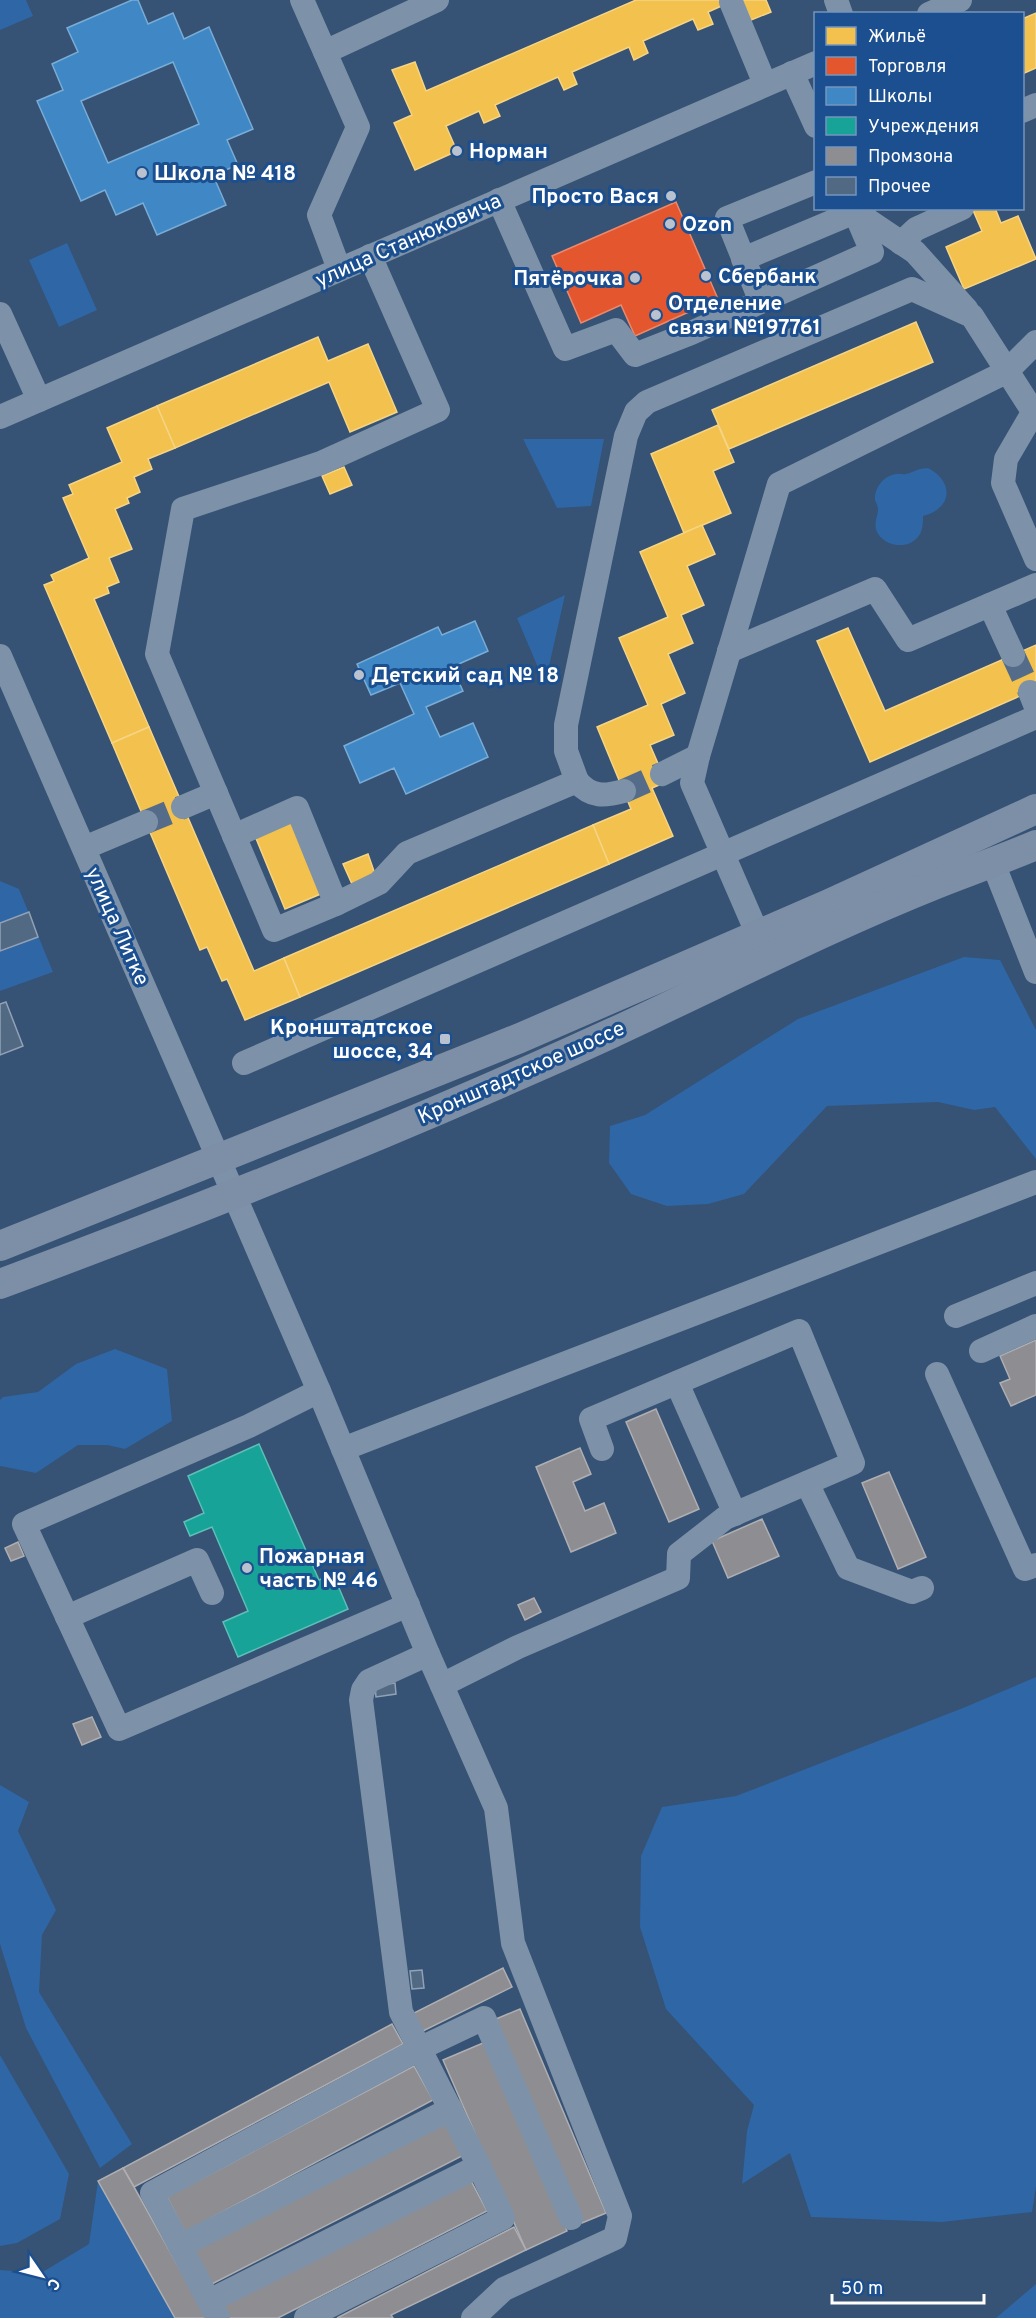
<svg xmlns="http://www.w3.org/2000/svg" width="1036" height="2318" viewBox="0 0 1036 2318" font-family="Overpass,sans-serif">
	<rect width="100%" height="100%" fill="#365274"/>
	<g fill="#2f66a5">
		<polygon points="0,0 26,0 33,16 0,30"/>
		<polygon points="67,243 97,310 59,327 29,260"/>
		<polygon points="523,439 604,439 591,506 557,508"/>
		<path d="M928 468C955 482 952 509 923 516 923 524 923 532 917 538 906 550 884 546 877 532 873 523 878 517 878 509 878 506 876 503 875 500 874 488 884 475 897 474 900 473 903 475 906 474 914 472 919 468 928 468Z"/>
		<polygon points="565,595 545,684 517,618"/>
		<polygon points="0,881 19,889 53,972 0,991"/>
		<polygon points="964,957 1000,960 1036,1030 1036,1159 995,1107 974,1110 938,1102 827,1106 744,1194 708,1204 667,1206 631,1194 609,1163 610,1126 645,1115 798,1019"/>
		<polygon points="115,1349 167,1369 172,1421 125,1449 107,1445 78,1445 36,1473 0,1466 0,1400 3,1397 38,1392 76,1364"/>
		<polygon points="1036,1677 1036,2186 1032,2212 942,2222 811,2217 790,2153 742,2184 747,2131 754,2105 666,2009 640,1927 641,1856 662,1807 736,1796 963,1708"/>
		<polygon points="0,1785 29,1802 18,1831 56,1910 42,1935 39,1992 132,2144 100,2168 26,2028 0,1944"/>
		<polygon points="0,2055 69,2174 60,2219 17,2243 0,2246"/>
		<polygon points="98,2181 175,2318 0,2318 0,2270 41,2273 89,2244"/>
		<polygon points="1036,2284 1036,2318 996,2318"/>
	</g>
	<g fill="#f2c14e" stroke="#f6d483" stroke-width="1.5">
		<polygon points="636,0 735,0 708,12 713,24 698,30 693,19 643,41 648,53 634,60 629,47 572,72 577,84 564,90 558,77 495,105 500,116 484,123 479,111 446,126 457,151 415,170 394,123 412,115 392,70 415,62 426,91"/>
		<polygon points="742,0 766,0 771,12 751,20"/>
		<polygon points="1036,13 1036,68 1022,74 1022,19"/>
		<polygon points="972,208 995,208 1001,223 1018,216 1036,259 964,289 946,247 982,231"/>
		<polygon points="916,322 933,362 729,449 712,410"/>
		<polygon points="318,337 328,361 368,344 397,412 350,432 329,382 175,448 157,406"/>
		<polygon points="157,406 175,448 148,459 152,469 134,477 140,492 127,498 129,503 115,509 132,549 109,558 119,582 107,587 109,593 94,599 149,727 112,743 44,585 54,581 51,575 89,558 63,498 73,494 69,485 122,462 107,428"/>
		<polygon points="718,425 734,462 713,471 731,513 684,533 651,454"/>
		<polygon points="344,467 352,485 330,494 322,476"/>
		<polygon points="702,525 715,554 687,566 704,605 681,615 693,643 668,654 685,693 661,704 674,735 650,745 666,782 652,788 673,836 609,864 593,825 631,809 597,727 648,705 619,638 668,617 640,552"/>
		<polygon points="848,628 885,711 1036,645 1036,689 870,762 817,641"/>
		<polygon points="149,727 254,971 284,958 300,997 245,1020 227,979 222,981 207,947 200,950 112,743"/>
		<polygon points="291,815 323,893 285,909 253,831"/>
		<polygon points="593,825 609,864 300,997 284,958"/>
		<polygon points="368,854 375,874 352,884 343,864"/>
	</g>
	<polygon fill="#e4572e" stroke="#ec896d" stroke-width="1.5" points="676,202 718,299 635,336 621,305 581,323 552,256"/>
	<g fill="#3f88c5" stroke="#79acd6" stroke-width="1.5" fill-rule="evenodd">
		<path d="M132 0H138L148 24 173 13 184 39 209 27 253 129 227 140 238 165 213 175 226 205 157 235 143 203 116 215 105 190 81 201 37 101 63 90 52 64 78 52 67 28ZM173 62 199 124 108 163 81 101Z"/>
		<polygon points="475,621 488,651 452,667 463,691 426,707 440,737 473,723 488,757 406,794 394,768 360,783 344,746 414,714 400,683 371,695 357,664 438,627 442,635"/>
	</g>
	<polygon fill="#17a398" stroke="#5dbfb7" stroke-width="1.5" points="259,1444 319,1580 333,1574 348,1609 238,1657 223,1622 248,1611 212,1527 190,1536 184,1522 204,1513 188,1476"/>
	<g fill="#8d8d92" stroke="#afafb3" stroke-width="1.5">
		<polygon points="1036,1340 1036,1395 1011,1406 1000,1383 1010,1379 1000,1356"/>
		<polygon points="656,1409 699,1509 669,1522 626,1422"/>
		<polygon points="580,1448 591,1474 573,1482 585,1511 604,1503 616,1533 571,1552 536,1467"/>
		<polygon points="889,1472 926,1557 898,1569 862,1483"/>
		<polygon points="762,1519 779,1556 728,1578 712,1541"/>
		<polygon points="18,1542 24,1556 11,1561 5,1548"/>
		<polygon points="534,1598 541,1612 525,1620 518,1605"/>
		<polygon points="92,1717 101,1737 82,1745 73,1724"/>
		<polygon points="503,1968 512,1987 421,2032 412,2014"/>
		<polygon points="520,2009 606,2213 582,2223 496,2019"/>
		<polygon points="392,2024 403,2044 134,2187 123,2168"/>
		<polygon points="483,2043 567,2231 526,2250 443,2060"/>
		<polygon points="414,2066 433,2100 185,2232 167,2197"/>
		<polygon points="444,2121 462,2156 210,2285 193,2251"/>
		<polygon points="123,2168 134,2187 207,2318 175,2318 98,2181"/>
		<polygon points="469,2177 487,2211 278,2318 229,2318 222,2304"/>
		<polygon points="514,2227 526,2250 391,2315 393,2318 337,2318"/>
	</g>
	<g fill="#526984" stroke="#92a2b6" stroke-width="1.5">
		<polygon points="29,912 38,937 0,951 0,923"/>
		<polygon points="6,1002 23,1046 0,1055 0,1004"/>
		<polygon points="395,1683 396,1694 376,1697 375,1686"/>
		<polygon points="422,1970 424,1988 412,1989 410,1971"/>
	</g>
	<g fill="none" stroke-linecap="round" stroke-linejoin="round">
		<g stroke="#546c89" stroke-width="24" stroke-dasharray="24 12" stroke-linecap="butt">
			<polyline points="1013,655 1030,692"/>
			<polyline points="624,791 662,774"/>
			<polyline points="146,822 183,807"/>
		</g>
		<g stroke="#7d92a8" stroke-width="24">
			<polyline points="302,0 325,52"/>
			<polyline points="836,0 841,14"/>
			<polyline points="731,2 765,84"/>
			<polyline points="929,14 960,0"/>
			<polyline points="792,73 816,126"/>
			<polyline points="1022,111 1036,105"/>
			<polyline points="499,200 565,349 616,330 635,355 691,333 872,252 855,212 864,208"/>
			<polyline points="854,211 915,252 967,310"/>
			<polyline points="901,243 916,229 962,208"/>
			<path d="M370 256 438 410 321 463 183 509 157 654 274 930 336 904 379 883 407 853 577 781C591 798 605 796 624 791"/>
			<polyline points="743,259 855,212"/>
			<polyline points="339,269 319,215 358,127 325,52 437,0"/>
			<polyline points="761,302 727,218 816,182"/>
			<polyline points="0,314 39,400"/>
			<polyline points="1034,411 1006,459 1003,483 1036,559"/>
			<polyline points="0,417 816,63"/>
			<polyline points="990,605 1013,655"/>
			<polyline points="729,651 875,589 908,640 1036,585"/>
			<polyline points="0,656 197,1109 319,1391 428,1654 496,1808 513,1943 620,2216 615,2238 504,2289 473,2318"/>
			<polyline points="1030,692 1036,707"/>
			<polyline points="662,774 698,756"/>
			<polyline points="577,781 566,751 566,725 626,436 636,412 647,402 912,289 972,316 1036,416"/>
			<polyline points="183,807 216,793"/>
			<polyline points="234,836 297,808 336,904"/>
			<polyline points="84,848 146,822"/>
			<polyline points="993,863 1036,972"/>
			<polyline points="758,935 692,783 698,756 779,484 1006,372 1036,342"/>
			<polyline points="244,1063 1036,717"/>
			<polyline points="956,1316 1036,1283"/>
			<polyline points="981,1351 1036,1326"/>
			<polyline points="937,1374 1025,1569 1036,1565"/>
			<polyline points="677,1383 735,1514"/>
			<polyline points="319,1391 249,1426 24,1524 119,1729 408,1605"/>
			<polyline points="343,1449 1036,1182"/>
			<polyline points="807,1483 848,1568 912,1592 922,1588"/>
			<polyline points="67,1617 197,1560 212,1593"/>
			<polyline points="442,1685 518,1647 678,1578 679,1554 725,1518 853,1463 799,1331 591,1419 602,1449"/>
			<polyline points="180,2246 451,2109"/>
			<polyline points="209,2301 479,2166"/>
			<polyline points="218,2318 152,2193 421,2048 484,2018 571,2218"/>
			<polyline points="306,2318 503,2218 479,2166 401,2012 361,1700 363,1690 369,1681 428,1654"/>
		</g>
		<g stroke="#7d8ea7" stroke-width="30">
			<polyline points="0,1246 520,1038 829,904 1036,809"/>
			<path d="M0 1284C207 1207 412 1125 612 1033 720 983 826 928 936 884 969 871 1003 859 1036 845"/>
		</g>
	</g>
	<g fill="#b9c2ce" stroke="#1b4f8f" stroke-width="2">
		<circle cx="457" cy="151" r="6"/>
		<circle cx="142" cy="173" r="6"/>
		<circle cx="671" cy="196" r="6"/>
		<circle cx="670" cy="224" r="6"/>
		<circle cx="706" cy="276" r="6"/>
		<circle cx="635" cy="278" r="6"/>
		<circle cx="656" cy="315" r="6"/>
		<circle cx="359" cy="675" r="6"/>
		<rect x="439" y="1033" width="12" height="12" rx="3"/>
		<circle cx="247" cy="1568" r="6"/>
	</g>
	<g text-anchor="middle" stroke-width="6" stroke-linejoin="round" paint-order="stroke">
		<g font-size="21" font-weight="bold" fill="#fff" stroke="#1b4f8f" text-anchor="start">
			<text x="469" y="158">Норман</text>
			<text x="154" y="180">Школа № 418</text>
			<text x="659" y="203" text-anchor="end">Просто Вася</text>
			<text x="682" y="231">Ozon</text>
			<text x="718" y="283">Сбербанк</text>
			<text x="623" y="285" text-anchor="end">Пятёрочка</text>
			<text x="668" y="310">Отделение<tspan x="668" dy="24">связи №197761</tspan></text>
			<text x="371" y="682">Детский сад № 18</text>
			<text x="433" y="1034" text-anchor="end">Кронштадтское<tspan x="433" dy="24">шоссе, 34</tspan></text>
			<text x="259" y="1563">Пожарная<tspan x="259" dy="24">часть № 46</tspan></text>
		</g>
		<g font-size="21" fill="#fff" stroke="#1b4f8f">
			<text transform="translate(408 240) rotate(-24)" y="7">улица Станюковича</text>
			<text transform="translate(118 926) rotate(66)" y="7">улица Литке</text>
			<text transform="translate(521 1072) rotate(-24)" y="7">Кронштадтское шоссе</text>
		</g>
	</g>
	<rect x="814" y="12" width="210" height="198" fill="#1b4f8f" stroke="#7695bc" stroke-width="1.5"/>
	<rect x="826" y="27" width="30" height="18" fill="#f2c14e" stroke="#7695bc" stroke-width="1.5"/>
	<text x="868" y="42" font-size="18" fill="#ffffff">Жильё</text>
	<rect x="826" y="57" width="30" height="18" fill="#e4572e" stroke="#7695bc" stroke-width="1.5"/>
	<text x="868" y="72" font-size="18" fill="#ffffff">Торговля</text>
	<rect x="826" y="87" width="30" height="18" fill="#3f88c5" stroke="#7695bc" stroke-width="1.5"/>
	<text x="868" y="102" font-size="18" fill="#ffffff">Школы</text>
	<rect x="826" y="117" width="30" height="18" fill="#17a398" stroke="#7695bc" stroke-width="1.5"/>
	<text x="868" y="132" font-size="18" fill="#ffffff">Учреждения</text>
	<rect x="826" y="147" width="30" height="18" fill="#8d8d92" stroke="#7695bc" stroke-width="1.5"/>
	<text x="868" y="162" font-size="18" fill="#ffffff">Промзона</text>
	<rect x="826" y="177" width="30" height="18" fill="#526984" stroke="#7695bc" stroke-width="1.5"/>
	<text x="868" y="192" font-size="18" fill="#ffffff">Прочее</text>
	<g transform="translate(42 2276) rotate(125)" stroke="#1b4f8f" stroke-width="4.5" paint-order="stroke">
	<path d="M0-4.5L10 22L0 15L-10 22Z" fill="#ffffff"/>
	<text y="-9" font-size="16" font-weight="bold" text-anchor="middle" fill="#ffffff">С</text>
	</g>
	<path d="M832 2294v9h152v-9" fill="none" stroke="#ffffff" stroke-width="3"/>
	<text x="841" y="2294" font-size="18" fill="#ffffff" stroke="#1b4f8f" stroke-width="4.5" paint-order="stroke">50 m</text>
</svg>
